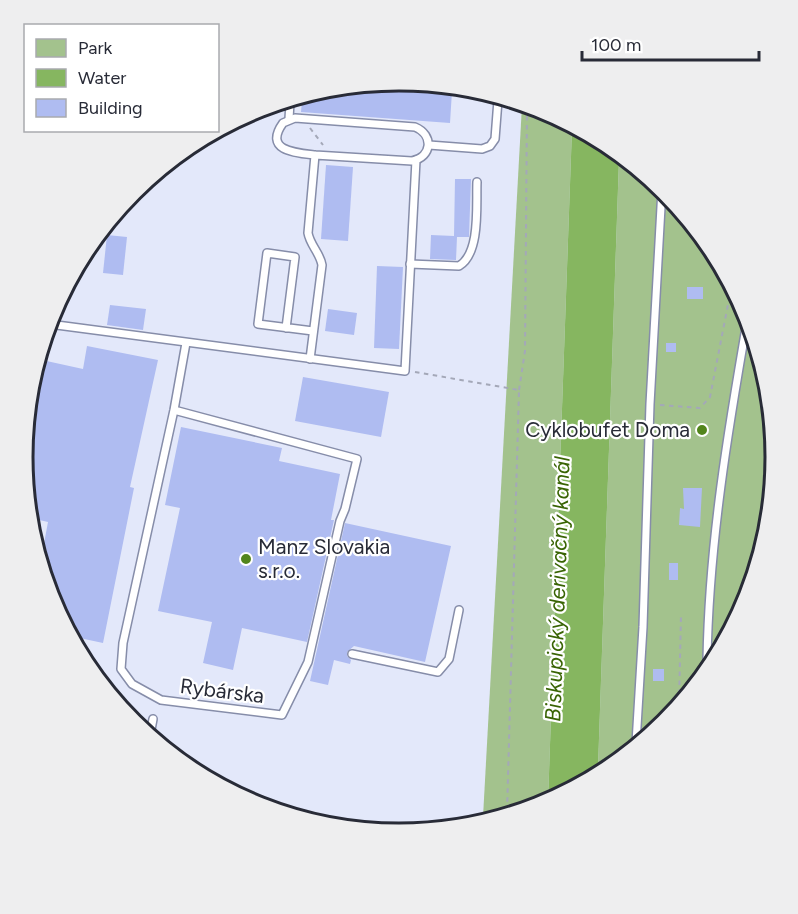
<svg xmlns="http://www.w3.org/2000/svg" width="798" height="914" viewBox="0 0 798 914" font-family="Figtree,sans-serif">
	<rect width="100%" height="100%" fill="#e3e8fa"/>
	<g fill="#a3c28d">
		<polygon points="522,105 543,109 572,128 548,801 543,805 483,817"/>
		<polygon points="619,160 665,191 747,313 775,457 747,601 665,723 598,768"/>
	</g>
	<polygon fill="#86b660" points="572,128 619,160 598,768 548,801"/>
	<g fill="#afbcf1">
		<polygon points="399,81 452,91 450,123 301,112 302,100"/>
		<polygon points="326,165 353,167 348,241 321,239"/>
		<polygon points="455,179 471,179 469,237 457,237 456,260 430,259 431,235 454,236"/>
		<polygon points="107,235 127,237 123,275 103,273"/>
		<polygon points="377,266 403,267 399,349 374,348"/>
		<rect x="687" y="287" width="16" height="12"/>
		<polygon points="110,305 146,309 143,330 107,325"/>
		<polygon points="328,309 357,313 354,335 325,331"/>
		<rect x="666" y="343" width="10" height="9"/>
		<polygon points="87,346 158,360 130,487 134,488 103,643 75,637 51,601 42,554 48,522 35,519 22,457 42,360 83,369"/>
		<polygon points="303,377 389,392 381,437 295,421"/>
		<polygon points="181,427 282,448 279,461 340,474 331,520 334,520 307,642 242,628 233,670 203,663 212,622 158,611 180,508 165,505"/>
		<polygon points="683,488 702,488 700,527 679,525 680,508 684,509"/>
		<polygon points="345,523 451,546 425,662 354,646 347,652 347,656 351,660 350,664 334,660 328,685 310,681"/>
		<rect x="669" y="563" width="9" height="17"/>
		<rect x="653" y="669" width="11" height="12"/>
	</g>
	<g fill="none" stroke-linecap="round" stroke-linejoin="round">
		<defs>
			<g id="service">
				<polyline points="289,119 290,102"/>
				<polyline points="429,145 482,149 490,146 495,139 498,100"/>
				<path d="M410 264 459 266C481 253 476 204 477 182"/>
				<polyline points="49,324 405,371 416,160"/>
				<polyline points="286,328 295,257 267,253 258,324 313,331"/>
				<path d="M310 359 322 265C320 253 310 245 308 233L315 155 412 161C432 157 434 135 415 127L295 118 283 123C263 151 296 153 315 155"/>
				<polyline points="174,410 357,459 345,509 340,521 308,662 282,715 161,700 132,684 121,669 123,643 174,410 186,343"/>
				<polyline points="352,654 438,672 449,659 459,610"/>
				<path d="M707 660C709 544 728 430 748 316"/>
				<polyline points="150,735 153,719"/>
				<polyline points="636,743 643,627 650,404 662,189"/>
			</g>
		</defs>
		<use href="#service" stroke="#868da9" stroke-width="10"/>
		<g stroke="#a4a8b8" stroke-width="2" stroke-dasharray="4.5 4.5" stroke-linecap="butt">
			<polyline points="310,128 323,145"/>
			<polyline points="415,372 519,390 507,812"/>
			<polyline points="519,390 525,351 527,106"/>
			<polyline points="660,405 700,408 710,397 731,289"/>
			<polyline points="679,703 681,615"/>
		</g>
		<use href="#service" stroke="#fff" stroke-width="7"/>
	</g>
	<g fill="#52851c" stroke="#fff" stroke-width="2">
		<circle cx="702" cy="430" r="6"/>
		<circle cx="246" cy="559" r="6"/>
	</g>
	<g text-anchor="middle" stroke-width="4.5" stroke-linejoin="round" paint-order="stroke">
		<g font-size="21" fill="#282b37" stroke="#fff" text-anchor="end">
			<text x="690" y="437">Cyklobufet Doma</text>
			<text x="258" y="554" text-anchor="start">Manz Slovakia<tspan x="258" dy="24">s.r.o.</tspan></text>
		</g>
		<g font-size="21" fill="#282b37" stroke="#fff">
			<text transform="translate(222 691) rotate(7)" y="7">Rybárska</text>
		</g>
		<g font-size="22" font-style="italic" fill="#396404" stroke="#fff">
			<text transform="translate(557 589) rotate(-88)" y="8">Biskupický derivačný kanál</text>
		</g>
	</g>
	<path d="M0 0H798V914H0ZM33 457a366 366 0 1 1 732 0a366 366 0 1 1-732 0Z" fill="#eeeeef" fill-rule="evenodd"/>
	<path fill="none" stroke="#282b37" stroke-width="3" d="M33 457a366 366 0 1 1 732 0a366 366 0 1 1-732 0Z"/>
	<rect x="24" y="24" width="195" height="108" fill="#ffffff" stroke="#a9aaaf" stroke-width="1.5"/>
	<rect x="36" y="39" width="30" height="18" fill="#a3c28d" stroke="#a9aaaf" stroke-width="1.5"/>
	<text x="78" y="54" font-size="18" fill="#282b37">Park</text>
	<rect x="36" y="69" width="30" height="18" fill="#86b660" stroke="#a9aaaf" stroke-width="1.5"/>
	<text x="78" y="84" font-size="18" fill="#282b37">Water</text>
	<rect x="36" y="99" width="30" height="18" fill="#afbcf1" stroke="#a9aaaf" stroke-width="1.5"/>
	<text x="78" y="114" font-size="18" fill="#282b37">Building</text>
	<path d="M582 51v9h177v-9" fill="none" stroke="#282b37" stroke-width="3"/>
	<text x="591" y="51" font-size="18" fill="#282b37" stroke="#ffffff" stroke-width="4.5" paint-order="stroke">100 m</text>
</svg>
